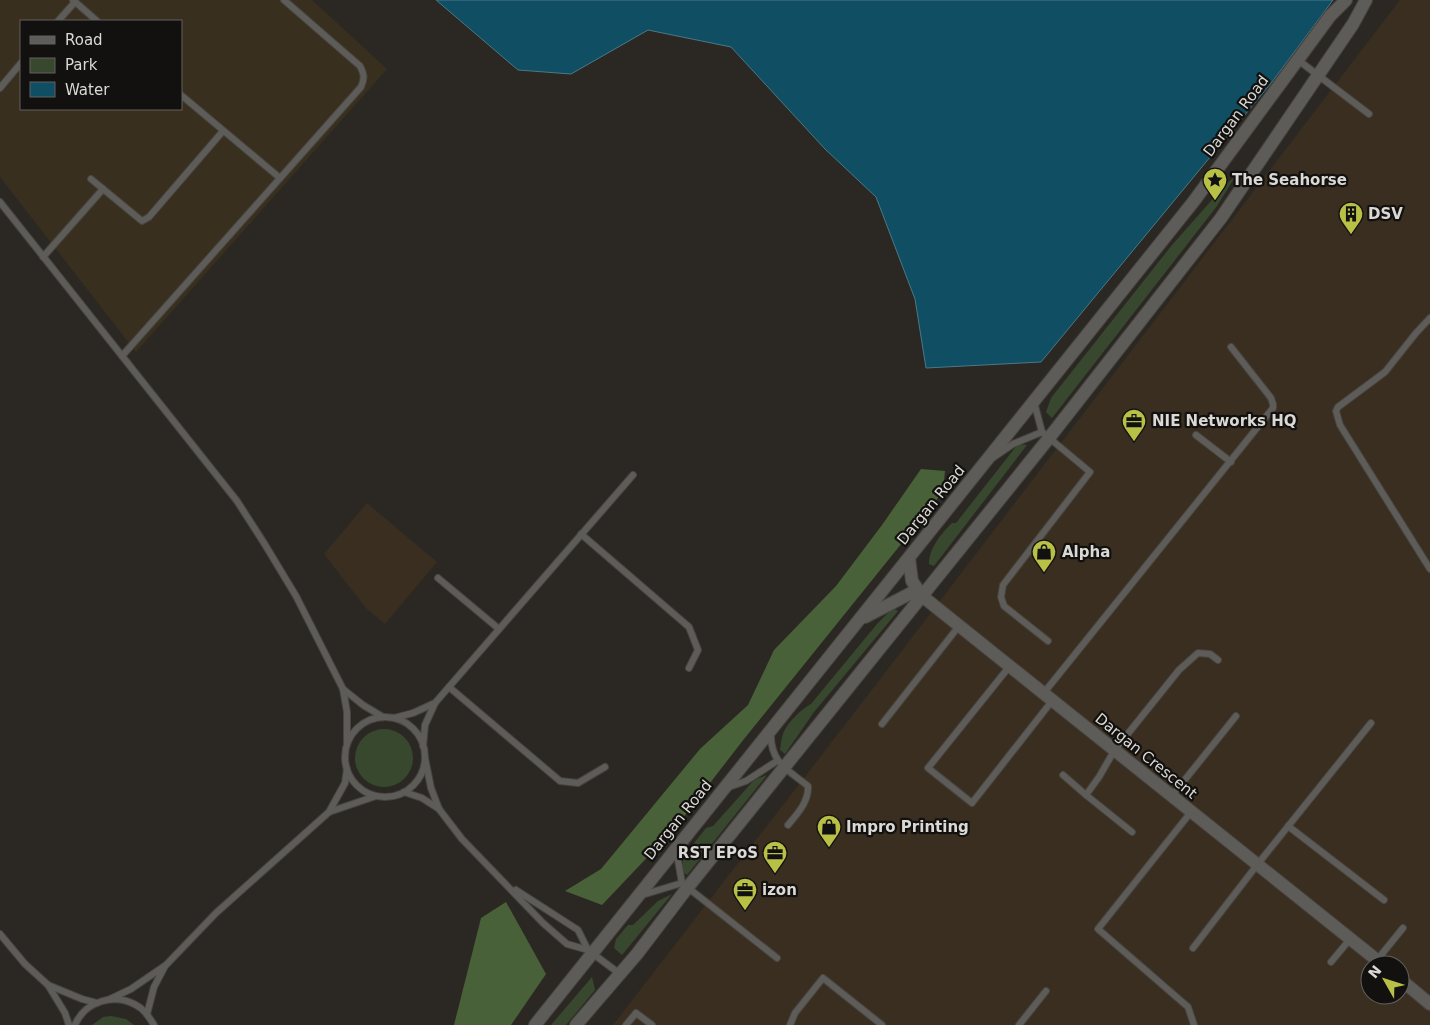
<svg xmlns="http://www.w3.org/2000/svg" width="1430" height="1025" viewBox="0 0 1430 1025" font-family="'DejaVu Sans',sans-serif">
	<rect width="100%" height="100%" fill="#2b2823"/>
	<path fill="#382f1f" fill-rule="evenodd" d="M0 0H312L387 69 136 352 0 177ZM21 21H181V109H21Z"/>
	<g fill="#392e1f" fill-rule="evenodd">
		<path d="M1400 0H1430V1025H613L861 704ZM1370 965H1400V995H1370Z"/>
		<polygon points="367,503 437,562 385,624 366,608 324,554"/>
	</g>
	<g fill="#38482e">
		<polygon points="1235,177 1217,206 1052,418 1046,412 1051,398 1172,245 1227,183"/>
		<path d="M1018 444 1027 445 934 566 929 564C929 548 941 534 952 523H956Z"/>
		<path d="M893 608 898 611 814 712 785 754 780 750C781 745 781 739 783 734 787 723 800 710 811 704L877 624Z"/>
		<circle cx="384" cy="758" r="29"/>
		<polygon points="767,775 687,875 683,872 683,857 706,828 713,826 754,780"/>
		<polygon points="672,894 622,955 614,948 616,939 628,925 633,925 658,901"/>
		<polygon points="592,977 595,990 566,1025 551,1025"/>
		<polygon points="111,1016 126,1019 134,1025 92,1025 103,1017"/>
	</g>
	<g fill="#496138">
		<polygon points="921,469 945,471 943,492 744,739 676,827 602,905 565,891 601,869 700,749 748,705 774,650 836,586 882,525"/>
		<polygon points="506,902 546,974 511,1025 454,1025 481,918"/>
	</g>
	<polygon fill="#0f4e63" stroke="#4c7885" points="436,0 1333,0 1272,82 1041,362 926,368 915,299 876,197 825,149 731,47 648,30 571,74 518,70"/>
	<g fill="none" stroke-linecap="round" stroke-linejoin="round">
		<defs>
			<g id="service">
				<polyline points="73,0 97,21"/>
				<polyline points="58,21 75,2"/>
				<polyline points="1298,60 1369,114"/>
				<polyline points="0,88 21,63"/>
				<polyline points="181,95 280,178"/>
				<polyline points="91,179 142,221 149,217 223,131"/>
				<polyline points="0,202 237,501 264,543 296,596 343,689 347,712 347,743"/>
				<polyline points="43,257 103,189"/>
				<polyline points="1430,318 1416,333 1385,372 1338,407 1336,411 1340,425 1430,569"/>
				<path d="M122 356 361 87C365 78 364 74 360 66L284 0"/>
				<polyline points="1034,402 1042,432 1090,472 1003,585 1001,597 1004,606 1048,641"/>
				<polyline points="1196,435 1231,462"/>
				<polyline points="994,457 1013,444 1042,432"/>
				<polyline points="581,534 689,627 698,650 689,668"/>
				<polyline points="438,578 499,629"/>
				<polyline points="1009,667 928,768 972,803 1052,701"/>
				<polyline points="449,687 560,781 578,783 605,767"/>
				<polyline points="343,689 363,705 383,717"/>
				<polyline points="1043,694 1273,408 1273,404 1271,398 1231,347"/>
				<circle cx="385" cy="757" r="40"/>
				<polyline points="394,718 413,713 435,703"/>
				<polyline points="882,724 959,626"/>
				<path d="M771 734C770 762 788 770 808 786 809 802 797 814 788 825"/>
				<polyline points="423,746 425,725 435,703 633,475"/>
				<polyline points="425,758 431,788 439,809 462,839 543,923 567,944 588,950 620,974"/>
				<polyline points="1063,775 1086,795"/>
				<polyline points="729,787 746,781 777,761"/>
				<polyline points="404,792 422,798 439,809"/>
				<polyline points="1171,797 1236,716"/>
				<polyline points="329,812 376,796"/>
				<polyline points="1191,812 1098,929 1188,1007 1194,1025"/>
				<polyline points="1288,826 1384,900"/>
				<polyline points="1132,832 1086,795 1099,777 1114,751 1179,670 1198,653 1210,654 1218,660"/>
				<polyline points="676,849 682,883 777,958"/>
				<polyline points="516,890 578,930 588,950"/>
				<polyline points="642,895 682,883"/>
				<polyline points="0,934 25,964 48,985 65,1013 69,1025"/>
				<polyline points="1193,948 1257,865 1371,723"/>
				<polyline points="1377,960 1403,928"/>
				<polyline points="1331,962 1351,938"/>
				<polyline points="48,985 82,999 97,1003"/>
				<polyline points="110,999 131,989 166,965 216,913 329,812 345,783 347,769"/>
				<polyline points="147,1014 154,987 165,966"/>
				<path d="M75 1025C85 1001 114 993 136 1005 144 1009 149 1017 154 1025"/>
				<polyline points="626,1025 636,1013 652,1025"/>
				<polyline points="790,1025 795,1013 823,978 882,1025"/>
				<polyline points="1019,1025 1046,991"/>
			</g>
			<g id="minor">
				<polyline points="909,558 912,581 922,596 1383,965"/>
				<polyline points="1400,979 1430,1004"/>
			</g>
			<g id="tertiary">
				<polyline points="865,617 917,590"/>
				<polyline points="535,1025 1194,201 1330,16 1346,0"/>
				<polyline points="576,1025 637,954 688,887 1049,438 1221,218 1353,24 1366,0"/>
			</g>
		</defs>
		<use href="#service" stroke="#47443f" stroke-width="8"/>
		<use href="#minor" stroke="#47443f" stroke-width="14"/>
		<use href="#tertiary" stroke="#47443f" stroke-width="14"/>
		<use href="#service" stroke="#5e5c59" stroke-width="6"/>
		<use href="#minor" stroke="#5e5c59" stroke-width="12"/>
		<use href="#tertiary" stroke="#5e5c59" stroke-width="12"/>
	</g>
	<defs>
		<symbol id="sight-pin" viewBox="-11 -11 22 30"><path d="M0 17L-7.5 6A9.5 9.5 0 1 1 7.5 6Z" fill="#b9c046" stroke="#13110f"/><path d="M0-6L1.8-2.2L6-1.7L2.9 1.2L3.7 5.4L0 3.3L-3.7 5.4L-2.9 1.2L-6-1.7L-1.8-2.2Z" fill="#111"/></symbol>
		<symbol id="building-pin" viewBox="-11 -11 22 30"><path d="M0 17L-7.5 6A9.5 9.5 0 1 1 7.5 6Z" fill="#b9c046" stroke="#13110f"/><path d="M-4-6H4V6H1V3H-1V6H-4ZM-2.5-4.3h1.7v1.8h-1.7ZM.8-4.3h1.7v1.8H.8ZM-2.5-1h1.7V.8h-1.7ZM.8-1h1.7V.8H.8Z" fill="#111"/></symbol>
		<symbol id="office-pin" viewBox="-11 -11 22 30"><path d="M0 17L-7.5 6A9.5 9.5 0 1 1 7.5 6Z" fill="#b9c046" stroke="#13110f"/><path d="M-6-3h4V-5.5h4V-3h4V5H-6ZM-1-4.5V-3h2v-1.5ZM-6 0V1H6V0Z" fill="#111"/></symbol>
		<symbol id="shop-pin" viewBox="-11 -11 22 30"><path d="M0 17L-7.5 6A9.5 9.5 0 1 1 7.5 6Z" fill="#b9c046" stroke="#13110f"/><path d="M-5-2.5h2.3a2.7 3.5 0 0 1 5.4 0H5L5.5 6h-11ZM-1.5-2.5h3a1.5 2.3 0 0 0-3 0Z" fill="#111"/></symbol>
	</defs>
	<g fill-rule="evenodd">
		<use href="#sight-pin" x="1201" y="166" width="28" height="38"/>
		<use href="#building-pin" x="1337" y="200" width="28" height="38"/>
		<use href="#office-pin" x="1120" y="407" width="28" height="38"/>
		<use href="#shop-pin" x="1030" y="538" width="28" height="38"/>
		<use href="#shop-pin" x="815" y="813" width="28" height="38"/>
		<use href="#office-pin" x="761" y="839" width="28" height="38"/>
		<use href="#office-pin" x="731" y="876" width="28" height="38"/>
	</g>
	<g text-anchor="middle" stroke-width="4.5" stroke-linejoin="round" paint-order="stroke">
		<g font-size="15" fill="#dad9d5" stroke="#13110f">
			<text transform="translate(1236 116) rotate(-53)" y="5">Dargan Road</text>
			<text transform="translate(931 505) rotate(-51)" y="5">Dargan Road</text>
			<text transform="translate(1146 756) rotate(39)" y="5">Dargan Crescent</text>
			<text transform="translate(678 820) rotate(-51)" y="5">Dargan Road</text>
		</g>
		<g font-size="15" font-weight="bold" fill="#dad9d5" stroke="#13110f" text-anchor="start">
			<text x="1232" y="185">The Seahorse</text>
			<text x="1368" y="219">DSV</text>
			<text x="1152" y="426">NIE Networks HQ</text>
			<text x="1062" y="557">Alpha</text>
			<text x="846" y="832">Impro Printing</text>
			<text x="758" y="858" text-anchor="end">RST EPoS</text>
			<text x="762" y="895">izon</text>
		</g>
	</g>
	<rect x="20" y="20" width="162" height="90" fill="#13110f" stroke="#63615e"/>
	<rect x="30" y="36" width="25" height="8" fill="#5e5c59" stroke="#63615e"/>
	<text x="65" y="45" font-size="15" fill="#dad9d5">Road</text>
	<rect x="30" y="58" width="25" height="15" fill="#38482e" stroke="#63615e"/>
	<text x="65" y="70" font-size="15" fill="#dad9d5">Park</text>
	<rect x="30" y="82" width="25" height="15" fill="#0f4e63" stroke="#63615e"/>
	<text x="65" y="95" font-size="15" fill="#dad9d5">Water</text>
	<g transform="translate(1385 980) rotate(309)"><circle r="24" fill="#13110f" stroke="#63615e"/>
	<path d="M0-4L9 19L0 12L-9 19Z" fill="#b9c046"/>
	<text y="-8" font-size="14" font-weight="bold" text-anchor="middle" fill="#dad9d5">N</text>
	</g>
</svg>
